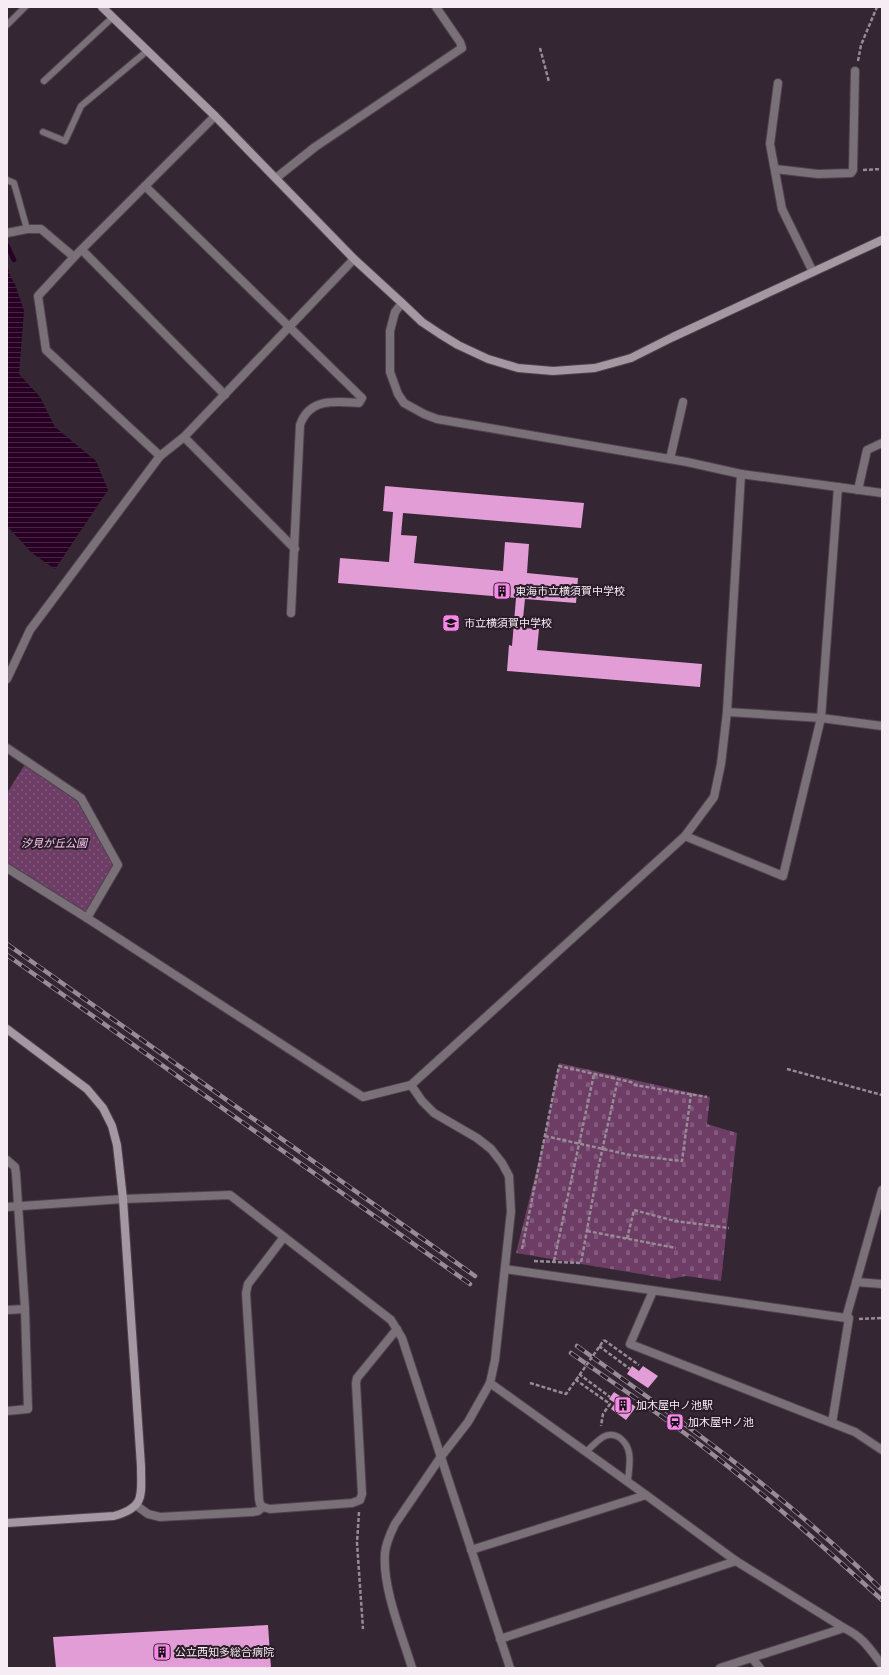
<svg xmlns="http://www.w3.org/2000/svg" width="889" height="1675" viewBox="0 0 889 1675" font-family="'IBM Plex Serif','Noto Sans JP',serif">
	<defs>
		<pattern id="cemetery-stones" width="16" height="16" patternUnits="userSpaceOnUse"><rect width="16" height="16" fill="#6d3d66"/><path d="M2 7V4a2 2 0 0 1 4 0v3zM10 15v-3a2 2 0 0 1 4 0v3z" fill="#82597c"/></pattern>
		<pattern id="park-dots" width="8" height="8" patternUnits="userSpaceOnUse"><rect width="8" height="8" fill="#6d3d66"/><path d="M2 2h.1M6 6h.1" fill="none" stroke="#82597c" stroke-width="1.8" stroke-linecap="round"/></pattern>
		<pattern id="water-rules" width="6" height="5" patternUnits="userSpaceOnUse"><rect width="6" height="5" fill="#270023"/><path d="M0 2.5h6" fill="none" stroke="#472544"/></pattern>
	</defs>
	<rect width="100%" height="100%" fill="#342632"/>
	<polygon fill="url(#cemetery-stones)" points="559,1063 710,1097 707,1124 737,1133 721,1281 686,1276 670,1279 516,1253 545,1136"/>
	<polygon fill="url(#park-dots)" points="27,761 81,798 118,865 87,918 7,868 7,793"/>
	<polygon fill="url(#water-rules)" points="7,262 10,276 15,284 24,311 19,374 40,397 55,427 96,461 108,490 55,569 32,553 7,526"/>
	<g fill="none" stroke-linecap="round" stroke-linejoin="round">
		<polyline stroke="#270023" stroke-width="4.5" points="7,245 14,260"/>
	</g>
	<g fill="#e29dd6">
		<polygon points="385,486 584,503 581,528 403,513 401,535 417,536 414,563 503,571 505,542 529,544 527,573 578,578 576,603 525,599 522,628 539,629 537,650 702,664 700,687 507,671 509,645 512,646 516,598 338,583 340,558 389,562 393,512 383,511"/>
		<polygon points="632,1366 639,1371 643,1366 658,1376 648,1388 627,1374"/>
		<polygon points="614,1392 636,1407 626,1420 611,1409 615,1403 609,1399"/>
		<polygon points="268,1625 271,1668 56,1668 53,1637"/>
	</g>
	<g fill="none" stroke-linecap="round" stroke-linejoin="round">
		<defs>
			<g id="lane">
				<polyline points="7,25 25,7"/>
				<polyline points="44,81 113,17"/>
				<polyline points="43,132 65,141 81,106 147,51"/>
				<polyline points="7,180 14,183 27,229"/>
				<path d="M586 1452C591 1447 597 1441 603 1437 608 1434 615 1434 620 1438 634 1449 629 1465 628 1481"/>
			</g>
			<g id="street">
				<polyline points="778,83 770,144 782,209 813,272"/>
				<polyline points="775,169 818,174 851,173 853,170 855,71"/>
				<polyline points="276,178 315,147 462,48 460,42 436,7"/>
				<path d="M145 186 362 398 359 403C335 401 309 398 300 425L291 613"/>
				<polyline points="7,233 27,229 41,229 74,257"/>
				<polyline points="82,250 225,395"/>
				<polyline points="402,303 395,312 390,331 390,372 398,394 404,403 424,414 437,419 687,462 741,474 882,493"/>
				<polyline points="184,437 295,549"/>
				<polyline points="160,456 46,350 38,296 74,257 215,116"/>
				<polyline points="670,459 683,402"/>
				<polyline points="858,490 867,450 882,443"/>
				<polyline points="7,679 30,630 160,456 184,437 354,259"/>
				<polyline points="727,712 821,718 882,726"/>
				<polyline points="7,748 81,798 118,865 87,918"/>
				<polyline points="685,836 783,876 821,718 838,487"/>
				<polyline points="7,868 87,918 363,1097 411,1085 685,836 714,797 721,764 727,712 741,474"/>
				<path d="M411 1085 422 1101 434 1113 477 1138 491 1149 502 1163 509 1176 511 1211 495 1360 490 1383 468 1422 440 1458 395 1524C391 1532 386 1543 385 1553 382 1587 402 1635 412 1668"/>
				<polyline points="7,1160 15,1167 16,1174 25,1309 28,1409 7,1411"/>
				<polyline points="7,1207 123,1199 230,1195 391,1320 402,1338 510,1668"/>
				<polyline points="505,1269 846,1318 882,1190"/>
				<polyline points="856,1282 882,1284"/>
				<polyline points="653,1291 630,1344 855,1432 882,1450"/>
				<polyline points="7,1310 25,1309"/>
				<polyline points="490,1383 646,1495 736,1561 844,1628 720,1668"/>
				<polyline points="832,1423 849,1318"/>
				<polyline points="137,1506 148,1514 160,1517 252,1512 258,1511 263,1507 270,1509 352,1503 360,1500 362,1494 356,1383 357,1378 397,1329"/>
				<polyline points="263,1507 260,1504 259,1499 246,1293 248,1284 284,1237"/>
				<polyline points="471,1550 646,1495"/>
				<path d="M844 1628C863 1637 870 1649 882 1665"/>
				<polyline points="500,1639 736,1561"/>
				<polyline points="752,1658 760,1668"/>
			</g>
			<g id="secondary">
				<polyline points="102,7 215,116 354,259 402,303 422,322 440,334 458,345 488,359 518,368 553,371 595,368 631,358 673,337 882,240"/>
				<path d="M7 1029 87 1089 103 1108 112 1126 117 1145 123 1199 141 1466C141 1495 146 1507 114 1516L7 1523"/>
			</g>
		</defs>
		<use href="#lane" stroke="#4f424d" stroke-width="8"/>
		<use href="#street" stroke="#4f424d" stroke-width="10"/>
		<use href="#secondary" stroke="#4f424d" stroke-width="10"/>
		<g stroke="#978b95" stroke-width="2.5" stroke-dasharray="4 2" stroke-linecap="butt">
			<polyline points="540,48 549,82"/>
			<polyline points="858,61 861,45 877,7"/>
			<polyline points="863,170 882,169"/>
			<polyline points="787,1069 882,1095"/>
			<polyline points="545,1136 630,1155 682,1161 691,1094"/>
			<polyline points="587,1231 676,1248"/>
			<polyline points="627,1239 634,1210 675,1221 729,1228"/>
			<polyline points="522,1249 559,1066 631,1082 635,1085 707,1097"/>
			<polyline points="534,1261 581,1263 598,1169 618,1079"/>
			<polyline points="554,1261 594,1074"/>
			<polyline points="859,1319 882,1318"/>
			<polyline points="604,1340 639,1365"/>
			<polyline points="599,1346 630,1369"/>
			<polyline points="579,1374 610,1397"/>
			<polyline points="530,1383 566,1394 576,1380 610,1404 603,1414 601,1426"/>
			<polyline points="359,1512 357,1543 363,1629"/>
		</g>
		<use href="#lane" stroke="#797177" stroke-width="6"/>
		<use href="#street" stroke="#797177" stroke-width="8"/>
		<use href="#secondary" stroke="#a498a2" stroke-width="8"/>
		<defs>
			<g id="rail">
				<polyline points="7,944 475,1276"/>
				<polyline points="7,955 470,1284"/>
				<path d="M577 1346C683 1422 789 1498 882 1590"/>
				<path d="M571 1353C616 1385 663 1416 707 1450 768 1497 825 1548 882 1600"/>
			</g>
		</defs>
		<use href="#rail" stroke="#988c96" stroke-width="4.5"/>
		<use href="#rail" stroke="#2a1c28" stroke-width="3" stroke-dasharray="9" stroke-linecap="butt"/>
		<polyline stroke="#978b95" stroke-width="2.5" stroke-dasharray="4 2" stroke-linecap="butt" points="576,1380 604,1340"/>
	</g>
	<defs>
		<symbol id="building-square" viewBox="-11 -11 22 22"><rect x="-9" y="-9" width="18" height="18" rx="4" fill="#f987e9" stroke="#2a1c28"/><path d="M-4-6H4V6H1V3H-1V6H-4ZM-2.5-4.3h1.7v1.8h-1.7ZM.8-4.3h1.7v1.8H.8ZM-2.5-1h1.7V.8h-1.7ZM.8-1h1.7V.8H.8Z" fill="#111"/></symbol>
		<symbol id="school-square" viewBox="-11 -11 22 22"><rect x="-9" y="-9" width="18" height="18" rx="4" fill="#f987e9" stroke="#2a1c28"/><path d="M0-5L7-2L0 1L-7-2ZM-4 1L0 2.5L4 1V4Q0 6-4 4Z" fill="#111"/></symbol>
		<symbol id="station-square" viewBox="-11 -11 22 22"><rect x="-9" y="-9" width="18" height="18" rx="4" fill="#f987e9" stroke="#2a1c28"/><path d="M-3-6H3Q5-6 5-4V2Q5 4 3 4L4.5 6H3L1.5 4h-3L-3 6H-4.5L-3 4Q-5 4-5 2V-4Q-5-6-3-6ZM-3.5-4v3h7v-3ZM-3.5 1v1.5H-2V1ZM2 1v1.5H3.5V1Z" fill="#111"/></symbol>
	</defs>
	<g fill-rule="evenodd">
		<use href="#building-square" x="492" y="581" width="20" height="20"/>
		<use href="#school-square" x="441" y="613" width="20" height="20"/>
		<use href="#building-square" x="613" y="1395" width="20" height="20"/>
		<use href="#station-square" x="665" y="1412" width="20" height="20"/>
		<use href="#building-square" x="152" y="1642" width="20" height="20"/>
	</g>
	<g text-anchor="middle" stroke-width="4" stroke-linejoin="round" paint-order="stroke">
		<g font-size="11" fill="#f6ecf4" stroke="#2a1c28" text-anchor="start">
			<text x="515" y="595">東海市立横須賀中学校</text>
			<text x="464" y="627">市立横須賀中学校</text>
			<text x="636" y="1409">加木屋中ノ池駅</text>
			<text x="688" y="1426">加木屋中ノ池</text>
			<text x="175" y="1656">公立西知多総合病院</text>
		</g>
		<g font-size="11" font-style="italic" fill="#f9c3ef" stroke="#2a1c28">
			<text x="54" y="847">汐見が丘公園</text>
		</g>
	</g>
	<rect width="889" height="1675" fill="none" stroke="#f6ecf4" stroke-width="16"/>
</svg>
